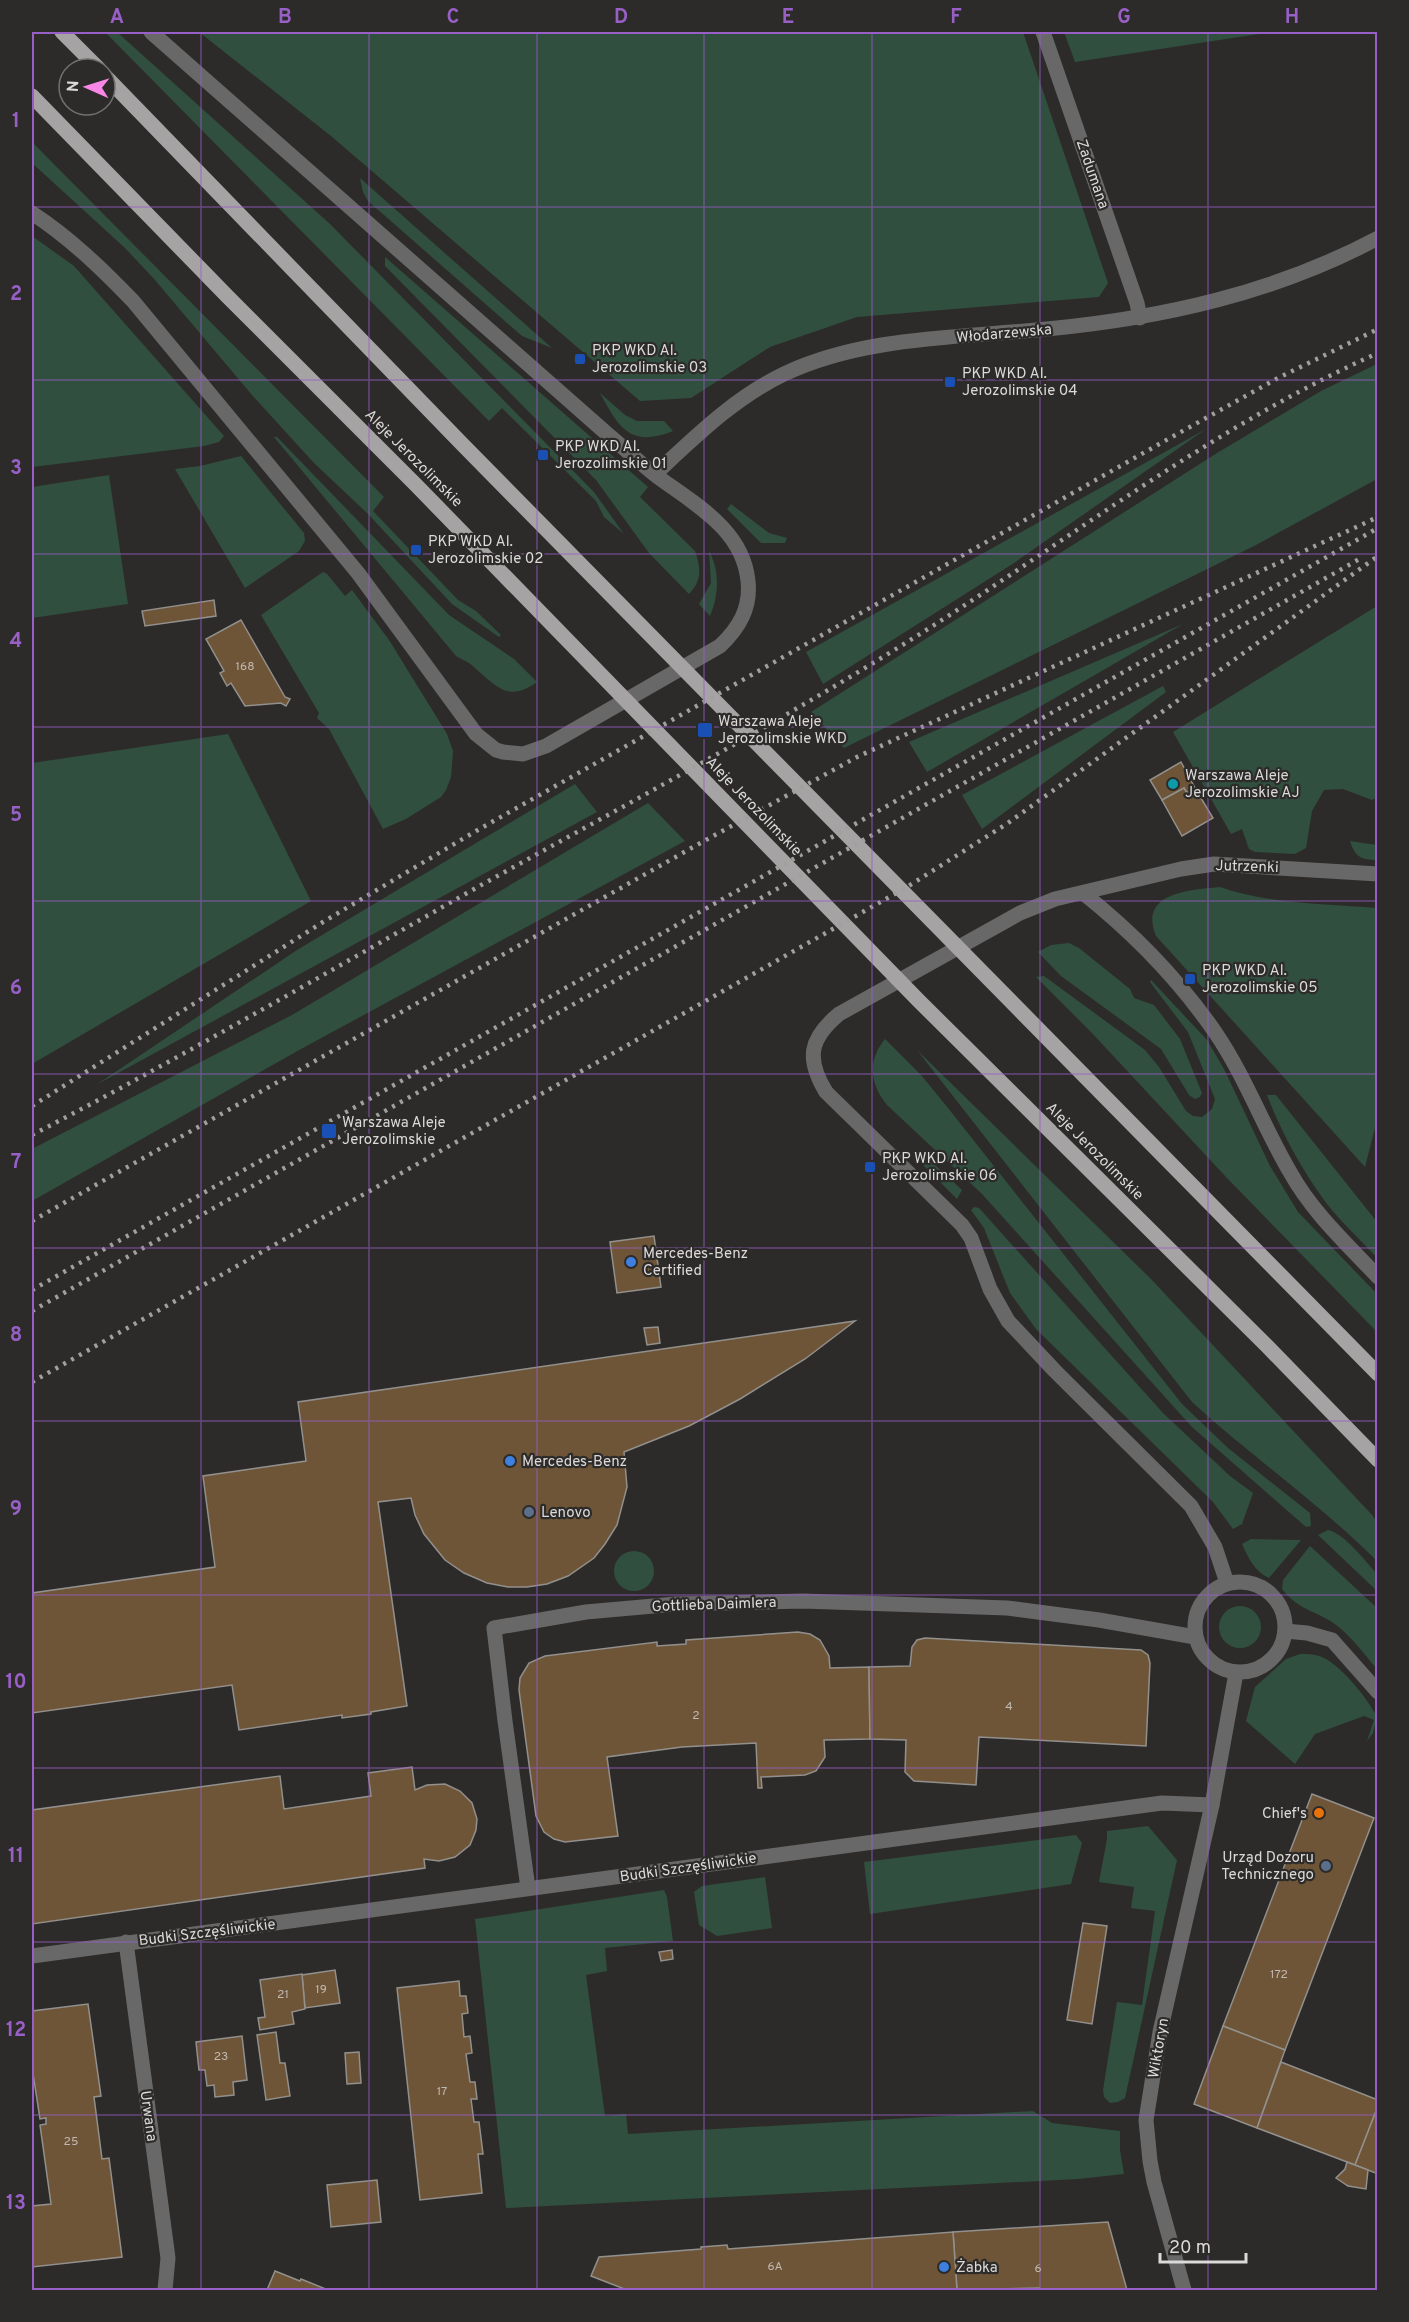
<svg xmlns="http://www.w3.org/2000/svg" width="1409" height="2322" viewBox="0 0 1409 2322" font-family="Overpass,sans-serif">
	<rect width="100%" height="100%" fill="#2d2b29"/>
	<g fill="#304f3f">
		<polygon points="105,32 117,32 330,224 594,492 624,534 604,517 596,501 502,408 489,421"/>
		<polygon points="199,32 1023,32 1108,283 1099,297 857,317 770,347 691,398 640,401 331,136"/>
		<polygon points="1064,32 1272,32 1075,62"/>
		<polygon points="32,142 384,497 373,511 458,600 476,611 501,635 499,637 452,604 368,514 314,463 252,395 155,280 125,248 32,163"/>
		<polygon points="360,178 552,348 522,336 368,201 363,192"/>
		<polygon points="32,236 74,266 224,436 219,442 204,446 32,467"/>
		<path d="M385 257 648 487 640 497 695 551C701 568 702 581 689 594L649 553 596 480 385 266Z"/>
		<polygon points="1377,364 1377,479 1256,545 844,748 811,712 1217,453 1321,391"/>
		<path d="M600 393 625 415 637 421H664L673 431C630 448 619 428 600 393Z"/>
		<polygon points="1206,429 1014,563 823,684 806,652"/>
		<path d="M274 437H277L449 615 514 659 537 682C509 702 498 688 476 669 471 663 463 660 456 656Z"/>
		<polygon points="241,456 304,533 305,541 299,551 245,588 175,469 200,466"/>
		<polygon points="109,475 128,604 32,618 32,487"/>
		<polygon points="731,504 769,533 787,538 785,543 761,543 727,509"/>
		<path d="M709 551C720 571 719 596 710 616L699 604 711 583Z"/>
		<polygon points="323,572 327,574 345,596 352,590 389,640 447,734 453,751 451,777 446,790 441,797 406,819 383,829 329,729 317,718 319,713 261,615"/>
		<polygon points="1377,606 1377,797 1372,800 1343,789 1324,790 1312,811 1306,848 1295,854 1255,852 1249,849 1242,829 1231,834 1173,732"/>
		<polygon points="1183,624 927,772 909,742"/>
		<polygon points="1163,686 1166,692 982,829 962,795"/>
		<polygon points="228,734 311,901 32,1064 32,763"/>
		<polygon points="575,784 597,812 96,1085 297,950"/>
		<polygon points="648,803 685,841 301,1049 32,1201 32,1149 292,1015"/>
		<path d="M1350 841 1377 845V860C1361 860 1355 857 1350 841Z"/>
		<path d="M1220 887C1267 904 1327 904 1377 908L1378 1116 1365 1167 1156 936C1138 892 1191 890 1220 887Z"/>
		<polygon points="1069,943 1079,948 1130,989 1134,998 1154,1005 1180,1039 1202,1093 1200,1097 1195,1099 1189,1095 1161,1049 1061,976 1038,952 1051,945"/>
		<polygon points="1044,976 1145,1050 1159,1067 1186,1111 1193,1116 1202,1117 1212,1109 1215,1099 1188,1032 1150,982 1151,980 1207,1040 1224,1069 1270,1166 1298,1212 1377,1294 1377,1332 1226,1177 1091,1032 1036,977"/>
		<path d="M885 1039 922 1076 952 1113 1182 1404 1228 1448 1310 1513 1311 1526 1306 1527 1192 1427 982 1194 887 1105C870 1084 867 1061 885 1039Z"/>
		<path d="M917 1050 1151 1279 1372 1515 1377 1522V1561C1320 1504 1252 1457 1192 1402Z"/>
		<path d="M1267 1095H1276L1377 1222V1258C1361 1240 1342 1223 1327 1204 1303 1172 1281 1132 1267 1095Z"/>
		<polygon points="920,1151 962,1190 957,1199 915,1157"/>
		<polygon points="974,1207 979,1208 1163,1413 1230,1476 1253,1493 1242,1524 1233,1529 1213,1502 1036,1329 1010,1293 984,1228 971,1210"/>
		<path d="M1328 1530C1344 1533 1366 1562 1377 1574V1591L1318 1535Z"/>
		<path d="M1251 1539 1301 1540 1269 1578C1254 1571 1249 1559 1242 1544Z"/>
		<path d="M1310 1546 1377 1608V1669C1363 1653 1350 1634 1332 1622 1311 1609 1299 1610 1282 1589L1283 1580Z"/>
		<circle cx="634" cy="1571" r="20"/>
		<circle cx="1240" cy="1627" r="21"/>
		<path d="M1300 1654C1307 1654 1313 1654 1319 1656 1339 1662 1368 1699 1377 1717L1373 1733 1367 1741 1374 1720 1364 1716 1315 1734 1295 1764 1246 1721 1255 1687 1286 1659Z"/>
		<polygon points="1148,1826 1177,1860 1125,2098 1118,2102 1110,2103 1104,2097 1103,2090 1117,2002 1142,2005 1155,1911 1131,1908 1134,1887 1099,1882 1107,1839 1107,1831"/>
		<polygon points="1076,1835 1082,1843 1071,1884 870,1914 864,1862"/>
		<polygon points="765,1877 772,1928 717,1936 699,1925 694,1892 702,1886"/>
		<polygon points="664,1890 667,1897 673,1941 605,1948 607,1971 586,1975 605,2116 626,2114 628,2134 1033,2111 1052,2123 1120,2131 1120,2150 1124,2174 1078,2179 506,2208 475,1919"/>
	</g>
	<g fill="#6f5538" stroke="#92908d" stroke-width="1.5">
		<polygon points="214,600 216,616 145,626 142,611"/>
		<polygon points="241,620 285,697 290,699 286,706 281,703 245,706 231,683 227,686 220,673 224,671 206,639"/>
		<polygon points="1181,762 1195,788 1187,793 1184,788 1162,800 1150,780"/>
		<polygon points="1184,788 1187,793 1195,788 1213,818 1182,836 1162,800"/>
		<polygon points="654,1236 661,1287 617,1293 610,1242"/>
		<polygon points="855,1321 805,1359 740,1399 689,1426 624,1452 627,1487 617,1525 605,1544 594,1558 568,1576 547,1584 527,1587 508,1587 487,1583 464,1573 445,1560 424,1534 415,1515 411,1498 378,1502 407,1706 371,1712 371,1714 342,1718 342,1715 239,1730 232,1685 32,1713 32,1593 215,1567 203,1476 306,1461 298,1402"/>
		<polygon points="658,1327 660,1343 647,1345 644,1328"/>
		<polygon points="798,1632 810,1634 820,1640 829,1656 830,1668 869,1667 870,1739 824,1740 825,1757 816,1771 805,1775 761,1777 762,1788 758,1788 756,1743 682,1747 607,1757 618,1836 565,1842 554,1839 544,1832 536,1816 519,1690 520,1678 529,1663 545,1656 657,1642 657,1646 686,1644 686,1640"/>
		<polygon points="925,1638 1141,1650 1148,1655 1150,1663 1146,1746 979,1737 976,1785 914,1781 905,1772 906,1740 870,1739 869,1667 910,1666 912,1647 917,1640"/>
		<polygon points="412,1767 415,1790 427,1785 445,1784 460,1791 472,1803 477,1819 476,1830 470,1845 455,1857 439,1861 424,1859 425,1868 32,1924 32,1810 280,1776 284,1809 371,1796 368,1773"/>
		<polygon points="1312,1794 1374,1818 1285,2050 1223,2026"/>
		<polygon points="1083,1923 1107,1926 1092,2024 1067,2020"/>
		<polygon points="672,1950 673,1959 661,1961 659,1952"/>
		<polygon points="335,1970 340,2003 305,2008 302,1975"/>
		<polygon points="302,1974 305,2009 292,2012 294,2024 260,2030 258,2018 265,2017 260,1980"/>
		<polygon points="459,1981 460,1996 466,1996 468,2013 462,2014 464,2037 470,2036 472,2053 466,2054 470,2082 475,2082 477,2099 471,2099 474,2122 479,2122 483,2154 478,2154 482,2193 420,2200 397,1988"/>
		<polygon points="88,2004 101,2096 94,2097 102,2159 109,2158 122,2257 32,2267 32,2206 51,2204 40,2125 46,2124 46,2118 40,2119 32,2067 32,2011"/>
		<polygon points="1223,2026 1285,2050 1257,2128 1194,2104"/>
		<polygon points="276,2032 280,2063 285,2063 290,2096 266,2100 257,2035"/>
		<polygon points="242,2036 247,2080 233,2082 234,2095 215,2097 214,2085 207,2086 205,2070 199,2070 196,2042"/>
		<polygon points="359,2052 361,2083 347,2084 345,2053"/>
		<polygon points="1281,2062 1378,2100 1378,2106 1355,2165 1257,2128"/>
		<polygon points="1378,2106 1378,2174 1355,2165"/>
		<polygon points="1347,2162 1368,2170 1366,2189 1348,2186 1336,2178 1345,2169"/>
		<polygon points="377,2180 381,2222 331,2227 327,2185"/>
		<polygon points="1108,2222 1127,2290 1039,2290 1039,2288 957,2290 953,2232"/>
		<polygon points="953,2232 957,2290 627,2290 591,2276 599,2257 701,2249 701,2247 727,2245 728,2249"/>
		<polygon points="275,2271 300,2281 301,2279 328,2290 267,2290"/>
	</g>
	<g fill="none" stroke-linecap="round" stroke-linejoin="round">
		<g stroke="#696868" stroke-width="15">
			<polyline points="1043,32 1137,303 1140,318"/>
			<path d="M32 213C70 238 101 268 133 301L358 573 476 734 496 750 503 752 523 754 546 746 720 646C739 628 751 608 748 581 743 530 696 505 658 477 640 463 623 447 605 432L151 32"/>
			<path d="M655 474C695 437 734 398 784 374 864 336 959 338 1047 329 1162 318 1275 293 1378 238"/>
			<path d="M1083 893C1132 932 1179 980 1215 1032 1245 1076 1263 1126 1290 1172 1312 1212 1347 1244 1378 1277"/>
			<circle cx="1240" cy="1627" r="45"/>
			<path d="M1227 1583 1215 1547 1191 1506 1055 1371 1008 1321 990 1289 971 1238 962 1225 826 1092C806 1059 809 1039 839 1014L1020 913 1055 899 1181 869 1214 864 1378 874"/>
			<polyline points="1285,1631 1307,1633 1332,1640 1378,1692"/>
			<polyline points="528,1888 505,1721 494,1628 586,1612 676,1604 803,1601 1007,1608 1099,1620 1195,1637"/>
			<polyline points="126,1942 168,2258 165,2290"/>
			<polyline points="32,1956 1162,1803 1212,1805 1236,1673"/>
			<polyline points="1184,2290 1154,2182 1150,2161 1146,2120 1160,2032 1212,1805"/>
		</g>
		<g stroke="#a6a3a4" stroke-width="15">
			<polyline points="62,32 99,69"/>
			<polyline points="105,76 463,445 1378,1374"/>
			<polyline points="32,96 228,297 417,486 919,1001 1267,1346 1378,1460"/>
		</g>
		<g stroke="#a1a09e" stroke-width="4.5" stroke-dasharray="3 6" stroke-linecap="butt">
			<polyline points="32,1106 323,922 476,831 1161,443 1278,378 1378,329"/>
			<path d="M32 1135C184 1056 333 969 483 884 620 808 758 734 891 652 1053 553 1203 431 1378 353"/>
			<polyline points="32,1221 695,846 857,757 1378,517"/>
			<polyline points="32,1290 1378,528"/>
			<polyline points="32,1311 1363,557"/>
			<polyline points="32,1382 907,887 1008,823 1378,556"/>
		</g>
	</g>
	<path fill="none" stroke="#9860c7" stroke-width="1.5" stroke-opacity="0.55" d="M201 32V2290M369 32V2290M537 32V2290M704 32V2290M872 32V2290M1040 32V2290M1208 32V2290M32 207H1378M32 380H1378M32 554H1378M32 727H1378M32 901H1378M32 1074H1378M32 1248H1378M32 1421H1378M32 1595H1378M32 1768H1378M32 1942H1378M32 2115H1378"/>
	<g fill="#1a4fb4" stroke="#2d2b29" stroke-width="2">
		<rect x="574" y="353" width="12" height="12" rx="3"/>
		<rect x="944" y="376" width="12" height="12" rx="3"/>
		<rect x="537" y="449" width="12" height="12" rx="3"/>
		<rect x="410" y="544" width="12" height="12" rx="3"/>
		<rect x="697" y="722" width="16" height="16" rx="3"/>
		<rect x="1184" y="973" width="12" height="12" rx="3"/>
		<rect x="321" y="1123" width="16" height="16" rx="3"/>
		<rect x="864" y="1161" width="12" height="12" rx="3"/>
	</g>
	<circle fill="#0f9aa8" stroke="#2d2b29" stroke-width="2" cx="1173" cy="784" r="6"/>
	<g fill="#3f7fe0" stroke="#2d2b29" stroke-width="2">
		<circle cx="631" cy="1262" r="6"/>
		<circle cx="510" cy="1461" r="6"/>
		<circle cx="944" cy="2267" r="6"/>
	</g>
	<g fill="#5c6f8a" stroke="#2d2b29" stroke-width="2">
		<circle cx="529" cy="1512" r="6"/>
		<circle cx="1326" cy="1866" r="6"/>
	</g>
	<circle fill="#e8710a" stroke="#2d2b29" stroke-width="2" cx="1319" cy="1813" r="6"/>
	<g text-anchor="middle" stroke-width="4.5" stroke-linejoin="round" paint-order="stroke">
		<g font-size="12" fill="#c0b9b1">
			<text x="245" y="670">168</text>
			<text x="1009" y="1710">4</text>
			<text x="696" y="1719">2</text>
			<text x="1279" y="1978">172</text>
			<text x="321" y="1993">19</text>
			<text x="283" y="1998">21</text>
			<text x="221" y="2060">23</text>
			<text x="442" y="2095">17</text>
			<text x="71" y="2145">25</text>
			<text x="775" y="2270">6A</text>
			<text x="1038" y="2272">6</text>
		</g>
		<g font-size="15" fill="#dbdad9" stroke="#2d2b29">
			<text transform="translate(1093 174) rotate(71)" y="5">Zadumana</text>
			<text transform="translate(1004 333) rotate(-5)" y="5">Włodarzewska</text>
			<text transform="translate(414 458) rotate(45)" y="5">Aleje Jerozolimskie</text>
			<text transform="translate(754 806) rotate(46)" y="5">Aleje Jerozolimskie</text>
			<text transform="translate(1247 866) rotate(2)" y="5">Jutrzenki</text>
			<text transform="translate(1095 1151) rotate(45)" y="5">Aleje Jerozolimskie</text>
			<text transform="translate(714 1604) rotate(-2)" y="5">Gottlieba Daimlera</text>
			<text transform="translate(688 1867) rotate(-8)" y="5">Budki Szczęśliwickie</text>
			<text transform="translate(207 1932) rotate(-7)" y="5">Budki Szczęśliwickie</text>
			<text transform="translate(1158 2048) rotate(-80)" y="5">Wiktoryn</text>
			<text transform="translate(149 2116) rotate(82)" y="5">Urwana</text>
		</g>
		<g font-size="15" fill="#dbdad9" stroke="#2d2b29" text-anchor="start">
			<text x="592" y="355">PKP WKD Al.<tspan x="592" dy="17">Jerozolimskie 03</tspan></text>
			<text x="962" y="378">PKP WKD Al.<tspan x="962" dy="17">Jerozolimskie 04</tspan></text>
			<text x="555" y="451">PKP WKD Al.<tspan x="555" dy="17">Jerozolimskie 01</tspan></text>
			<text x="428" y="546">PKP WKD Al.<tspan x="428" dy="17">Jerozolimskie 02</tspan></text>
			<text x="718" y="726">Warszawa Aleje<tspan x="718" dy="17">Jerozolimskie WKD</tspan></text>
			<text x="1185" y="780">Warszawa Aleje<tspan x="1185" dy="17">Jerozolimskie AJ</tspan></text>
			<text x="1202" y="975">PKP WKD Al.<tspan x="1202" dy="17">Jerozolimskie 05</tspan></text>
			<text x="342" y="1127">Warszawa Aleje<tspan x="342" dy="17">Jerozolimskie</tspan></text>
			<text x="882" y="1163">PKP WKD Al.<tspan x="882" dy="17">Jerozolimskie 06</tspan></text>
			<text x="643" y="1258">Mercedes-Benz<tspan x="643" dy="17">Certified</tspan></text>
			<text x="522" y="1466">Mercedes-Benz</text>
			<text x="541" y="1517">Lenovo</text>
			<text x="1307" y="1818" text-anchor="end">Chief's</text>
			<text x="1314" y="1862" text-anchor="end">Urząd Dozoru<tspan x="1314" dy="17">Technicznego</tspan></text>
			<text x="956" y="2272">Żabka</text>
		</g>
	</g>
	<rect width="1409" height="2322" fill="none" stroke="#2d2b29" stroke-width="66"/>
	<g transform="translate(87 87) rotate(273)"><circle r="28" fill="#2d2b29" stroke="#73716f" stroke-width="1.5"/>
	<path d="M0-4.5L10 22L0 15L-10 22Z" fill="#fa87e6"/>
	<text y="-9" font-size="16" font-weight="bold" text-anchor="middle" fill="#dbdad9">N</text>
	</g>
	<path d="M1160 2253v9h86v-9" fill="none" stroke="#dbdad9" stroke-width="3"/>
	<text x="1169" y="2253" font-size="18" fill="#dbdad9" stroke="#2d2b29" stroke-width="4.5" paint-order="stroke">20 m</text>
	<rect x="33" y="33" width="1343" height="2256" fill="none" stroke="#9860c7" stroke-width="2"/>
	<g font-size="20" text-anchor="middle" font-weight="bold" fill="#9860c7">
		<text x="117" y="23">A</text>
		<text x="285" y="23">B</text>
		<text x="453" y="23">C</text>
		<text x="621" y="23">D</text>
		<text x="788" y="23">E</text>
		<text x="956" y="23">F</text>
		<text x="1124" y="23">G</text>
		<text x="1292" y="23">H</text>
		<text x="16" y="127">1</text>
		<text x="16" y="300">2</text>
		<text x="16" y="474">3</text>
		<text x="16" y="647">4</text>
		<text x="16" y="821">5</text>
		<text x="16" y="994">6</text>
		<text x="16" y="1168">7</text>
		<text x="16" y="1341">8</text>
		<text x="16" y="1515">9</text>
		<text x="16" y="1688">10</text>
		<text x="16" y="1862">11</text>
		<text x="16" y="2036">12</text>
		<text x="16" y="2209">13</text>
	</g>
</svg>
